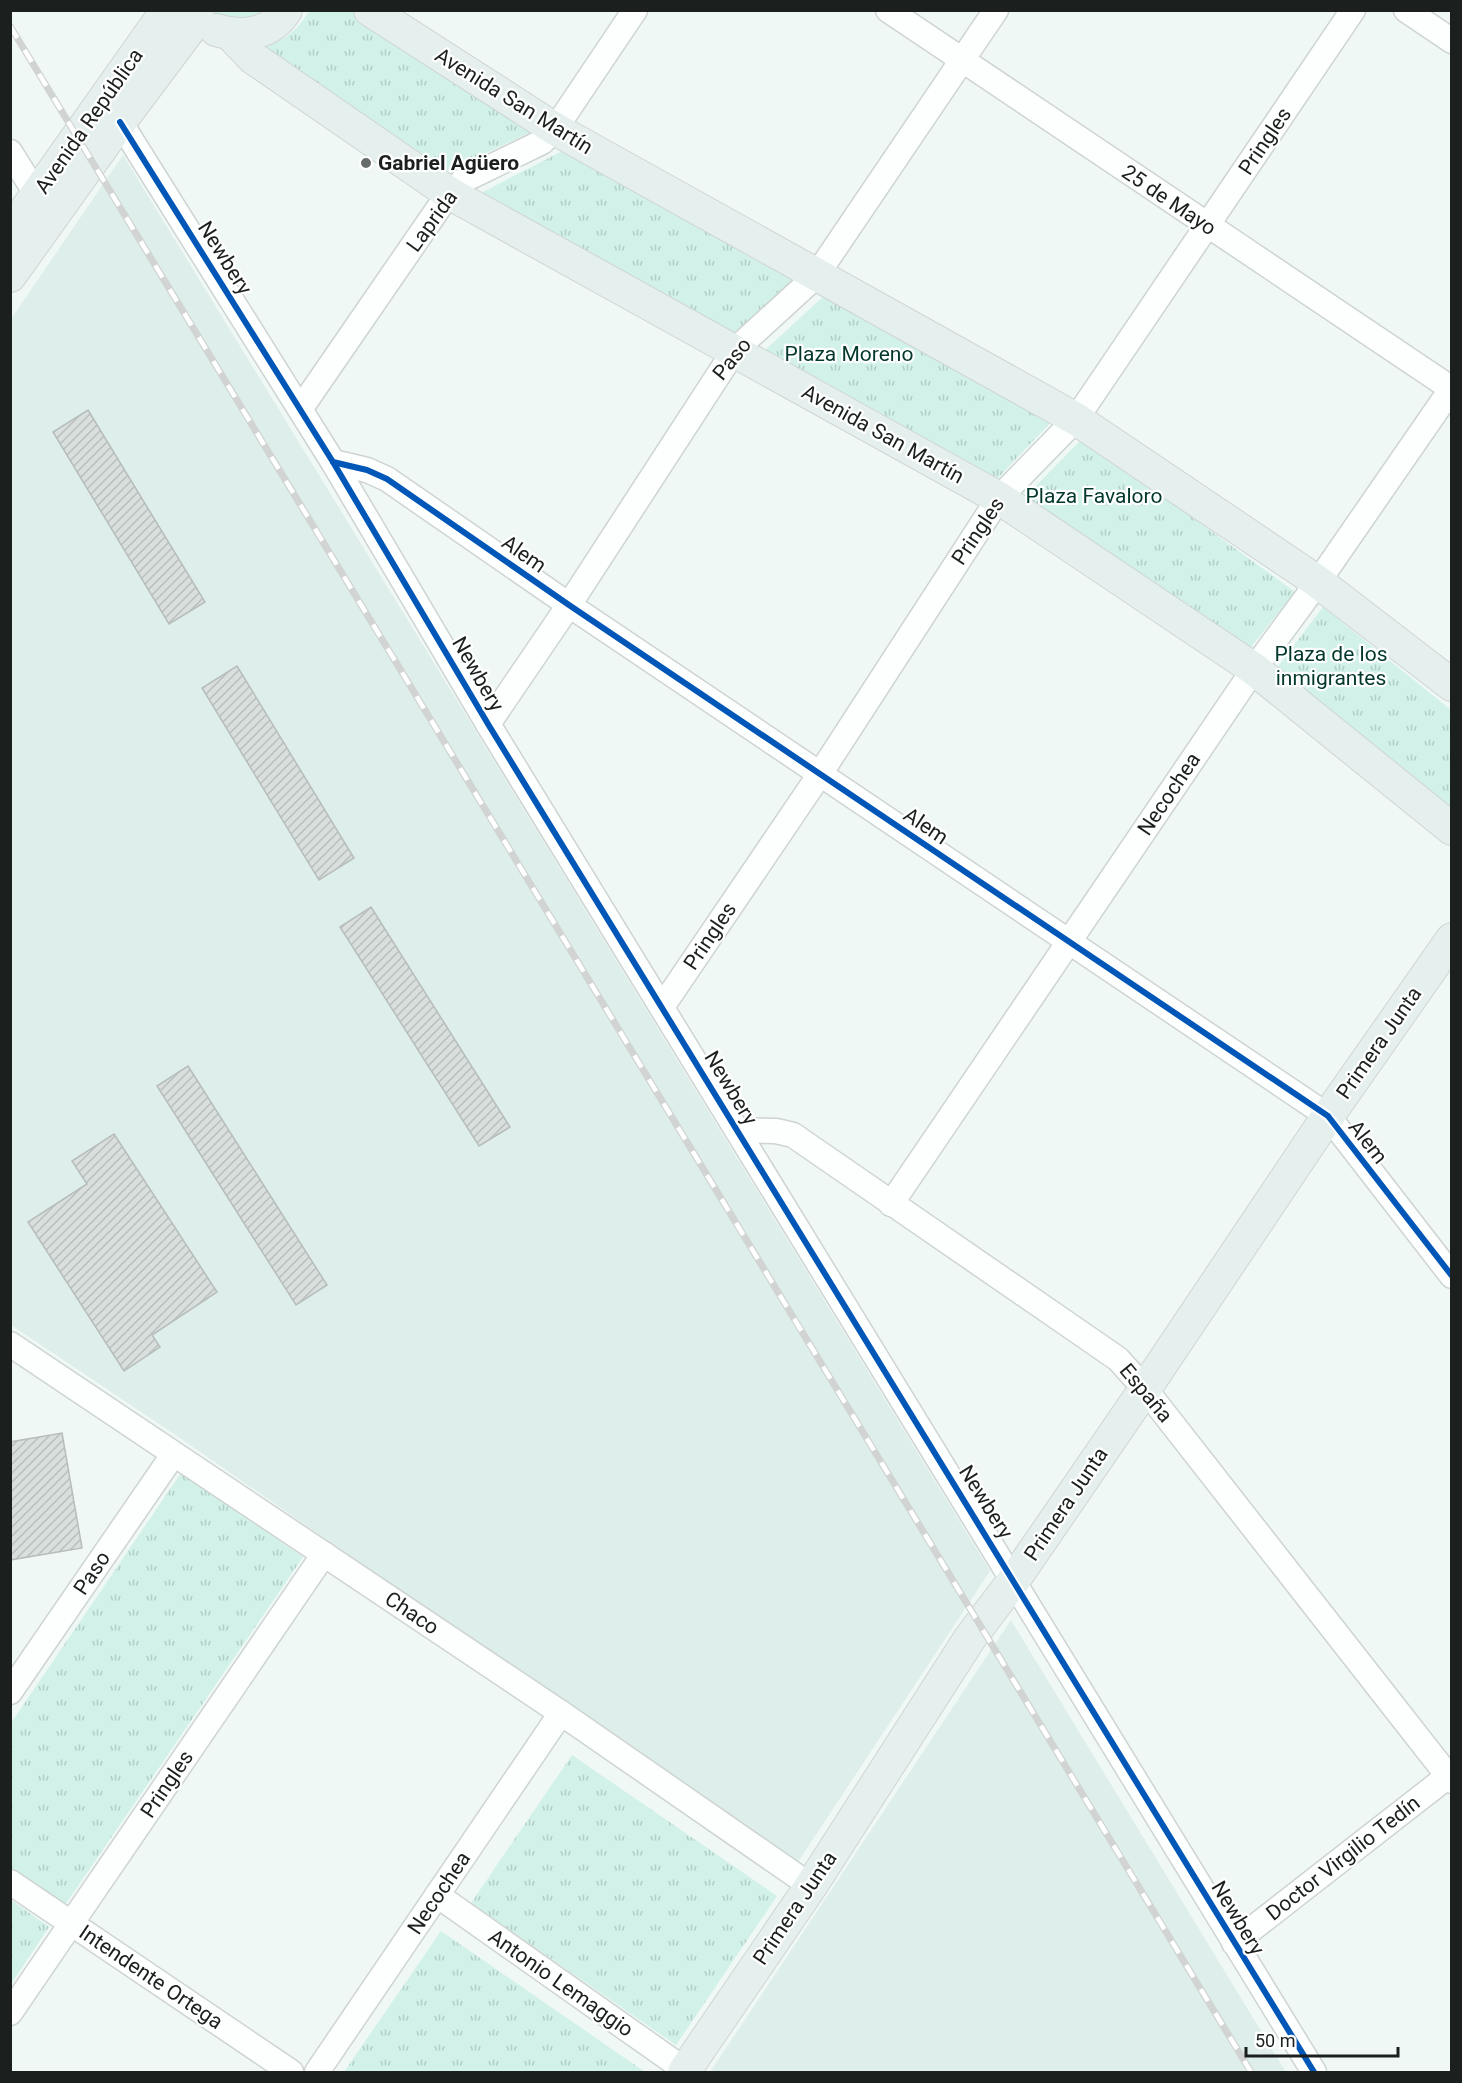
<svg xmlns="http://www.w3.org/2000/svg" width="1462" height="2083" viewBox="0 0 1462 2083" font-family="Roboto,sans-serif">
	<defs>
		<pattern id="park-tufts" width="24" height="20" patternUnits="userSpaceOnUse" patternTransform="scale(1.5)"><rect width="24" height="20" fill="#d1f1e9"/><path d="M3 7l-1-3M5 7V3M7 7l1-3M15 17l-1-3M17 17v-4M19 17l1-3" fill="none" stroke="#b3cec7"/></pattern>
		<pattern id="building-hatch" width="6" height="6" patternUnits="userSpaceOnUse" patternTransform="scale(1.5)"><rect width="6" height="6" fill="#d8dfdd"/><path d="M-1 1l2-2M0 6l6-6M5 7l2-2" fill="none" stroke="#b9bfbd"/></pattern>
	</defs>
	<rect width="100%" height="100%" fill="#f0f8f6"/>
	<g fill="#deeeea">
		<polygon points="123,155 990,1571 796,1865 177,1436 11,1325 11,319"/>
		<polygon points="1011,1620 1286,2072 710,2072"/>
	</g>
	<g fill="url(#park-tufts)">
		<polygon points="211,11 271,11 248,22 217,15"/>
		<path d="M309 11H356L535 130 440 175 262 48C286 39 296 32 309 11Z"/>
		<polygon points="568,148 792,280 728,339 479,194"/>
		<polygon points="825,295 1052,421 996,480 762,353"/>
		<polygon points="1083,438 1295,592 1247,652 1024,498"/>
		<polygon points="1323,607 1451,710 1451,814 1273,673"/>
		<polygon points="181,1473 303,1557 65,1905 11,1868 11,1723"/>
		<polygon points="572,1755 777,1896 676,2045 471,1903"/>
		<polygon points="11,1900 49,1927 11,1984"/>
		<polygon points="441,1931 645,2072 344,2072"/>
	</g>
	<g fill="url(#building-hatch)" stroke="#b7bdbc" stroke-width="1.5">
		<polygon points="88,410 205,602 169,624 53,432"/>
		<polygon points="237,666 354,858 319,880 202,688"/>
		<polygon points="371,907 510,1127 479,1146 340,927"/>
		<polygon points="188,1066 327,1285 296,1305 157,1086"/>
		<polygon points="114,1134 217,1292 152,1335 160,1347 124,1371 28,1222 87,1184 72,1161"/>
		<polygon points="62,1433 82,1548 10,1560 10,1442"/>
	</g>
	<g fill="none" stroke-linecap="round" stroke-linejoin="round">
		<defs>
			<g id="minor">
				<polyline points="888,10 1452,389"/>
				<polyline points="1406,10 1452,41"/>
				<polyline points="120,122 333,462 488,724 1314,2072"/>
				<polyline points="10,152 37,195"/>
				<polyline points="301,408 449,193 464,180 542,142 555,129 635,10"/>
				<polyline points="333,462 367,470 387,479 569,605 1328,1116 1452,1276"/>
				<polyline points="488,724 569,605 734,351 816,276 996,10"/>
				<polyline points="662,1007 820,774 999,498 1076,419 1353,10"/>
				<polyline points="738,1130 776,1131 793,1135 1118,1359 1145,1389 1452,1781"/>
				<polyline points="891,1204 1254,669 1318,582 1452,388"/>
				<polyline points="10,1344 561,1713 811,1886"/>
				<polyline points="10,1692 173,1455"/>
				<polyline points="10,1882 291,2072"/>
				<polyline points="437,1895 685,2070"/>
				<polyline points="1234,1943 1452,1773"/>
				<polyline points="10,2013 324,1554"/>
				<polyline points="317,2072 561,1713"/>
			</g>
			<g id="major">
				<polyline points="370,10 555,129 1076,419 1318,582 1452,685"/>
				<path d="M216 30C241 38 271 35 286 10"/>
				<polyline points="231,35 253,58 449,193 999,498 1254,669 1452,829"/>
				<polyline points="10,232 167,10"/>
				<polyline points="10,276 120,122 198,18"/>
				<polyline points="684,2072 811,1886 970,1638 1014,1580 1145,1389 1328,1116 1452,939"/>
			</g>
		</defs>
		<use href="#minor" stroke="#ced4d2" stroke-width="27"/>
		<use href="#major" stroke="#d0d4d3" stroke-width="34"/>
		<use href="#minor" stroke="#fdfefe" stroke-width="24"/>
		<use href="#major" stroke="#e5f0ee" stroke-width="32"/>
		<defs>
			<polyline id="rail" points="10,26 1251,2072"/>
		</defs>
		<use href="#rail" stroke="#d1d4d3" stroke-width="7"/>
		<use href="#rail" stroke="#fff" stroke-width="4.5" stroke-dasharray="14" stroke-linecap="butt"/>
		<defs>
			<g id="cycleway">
				<polyline points="120,122 333,462 488,724 1314,2072"/>
				<polyline points="333,462 367,470 387,479 569,605 1328,1116 1452,1276"/>
			</g>
		</defs>
		<use href="#cycleway" stroke="#fff" stroke-width="10"/>
		<use href="#cycleway" stroke="#0057b8" stroke-width="6"/>
	</g>
	<circle fill="#666c6a" stroke="#fff" stroke-width="2" cx="366" cy="163" r="6"/>
	<g text-anchor="middle" stroke-width="4.5" stroke-linejoin="round" paint-order="stroke">
		<g font-size="21" fill="#1b201e" stroke="#fff">
			<text transform="translate(514 101) rotate(32)" y="7">Avenida San Martín</text>
			<text transform="translate(89 121) rotate(-55)" y="7">Avenida República</text>
			<text transform="translate(1265 141) rotate(-56)" y="7">Pringles</text>
			<text transform="translate(1169 200) rotate(34)" y="7">25 de Mayo</text>
			<text transform="translate(432 221) rotate(-54)" y="7">Laprida</text>
			<text transform="translate(225 258) rotate(58)" y="7">Newbery</text>
			<text transform="translate(732 359) rotate(-51)" y="7">Paso</text>
			<text transform="translate(883 434) rotate(29)" y="7">Avenida San Martín</text>
			<text transform="translate(978 531) rotate(-56)" y="7">Pringles</text>
			<text transform="translate(524 554) rotate(35)" y="7">Alem</text>
			<text transform="translate(478 674) rotate(60)" y="7">Newbery</text>
			<text transform="translate(1169 794) rotate(-56)" y="7">Necochea</text>
			<text transform="translate(926 826) rotate(34)" y="7">Alem</text>
			<text transform="translate(710 936) rotate(-56)" y="7">Pringles</text>
			<text transform="translate(1379 1043) rotate(-55)" y="7">Primera Junta</text>
			<text transform="translate(731 1088) rotate(59)" y="7">Newbery</text>
			<text transform="translate(1368 1142) rotate(52)" y="7">Alem</text>
			<text transform="translate(1146 1393) rotate(50)" y="7">España</text>
			<text transform="translate(986 1502) rotate(58)" y="7">Newbery</text>
			<text transform="translate(1066 1504) rotate(-56)" y="7">Primera Junta</text>
			<text transform="translate(92 1573) rotate(-56)" y="7">Paso</text>
			<text transform="translate(412 1613) rotate(34)" y="7">Chaco</text>
			<text transform="translate(167 1784) rotate(-56)" y="7">Pringles</text>
			<text transform="translate(1343 1858) rotate(-38)" y="7">Doctor Virgilio Tedín</text>
			<text transform="translate(439 1893) rotate(-56)" y="7">Necochea</text>
			<text transform="translate(795 1908) rotate(-56)" y="7">Primera Junta</text>
			<text transform="translate(1238 1918) rotate(59)" y="7">Newbery</text>
			<text transform="translate(151 1977) rotate(34)" y="7">Intendente Ortega</text>
			<text transform="translate(561 1983) rotate(35)" y="7">Antonio Lemaggio</text>
		</g>
		<g font-size="21" font-weight="bold" fill="#1b201e" stroke="#fff" text-anchor="start">
			<text x="378" y="170">Gabriel Agüero</text>
		</g>
		<g font-size="21" fill="#02372d" stroke="#fff">
			<text x="849" y="361">Plaza Moreno</text>
			<text x="1094" y="503">Plaza Favaloro</text>
			<text x="1331" y="661">Plaza de los<tspan x="1331" dy="24">inmigrantes</tspan></text>
		</g>
	</g>
	<rect width="1462" height="2083" fill="none" stroke="#1b201e" stroke-width="24"/>
	<path d="M1246 2047v9h152v-9" fill="none" stroke="#1b201e" stroke-width="3"/>
	<text x="1255" y="2047" font-size="18" fill="#1b201e" stroke="#ffffff" stroke-width="4.5" paint-order="stroke">50 m</text>
</svg>
